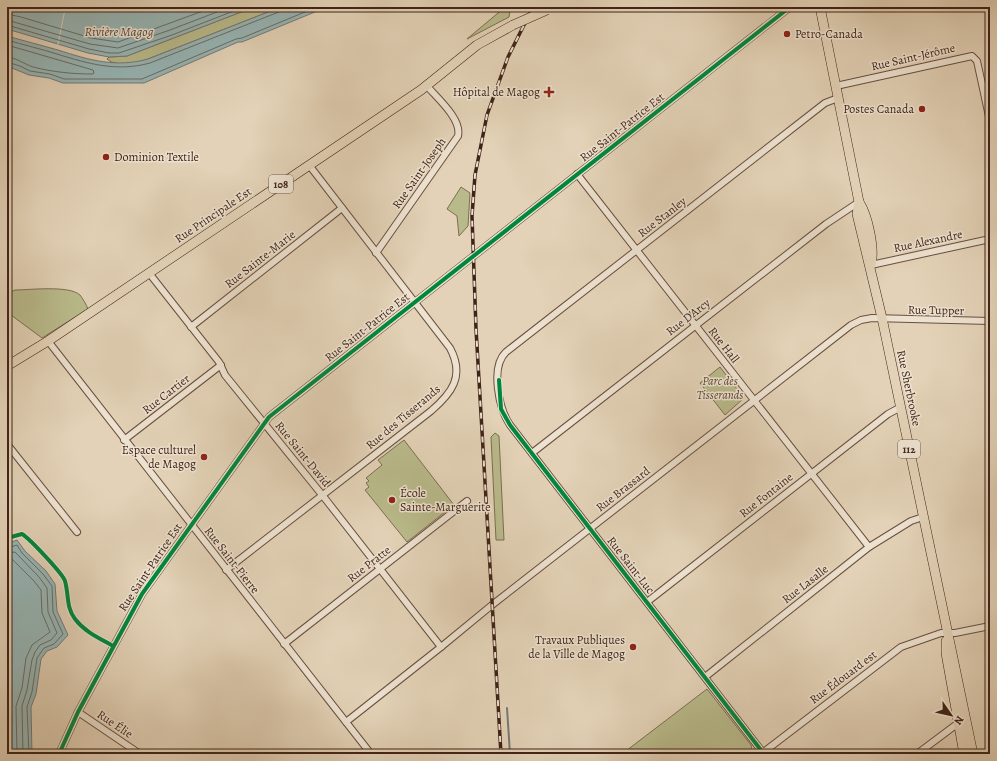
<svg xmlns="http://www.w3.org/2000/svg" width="997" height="761" viewBox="0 0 997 761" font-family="Alegreya,serif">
	<rect width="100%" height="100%" fill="#e3d2b7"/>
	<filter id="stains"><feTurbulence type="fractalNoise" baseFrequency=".005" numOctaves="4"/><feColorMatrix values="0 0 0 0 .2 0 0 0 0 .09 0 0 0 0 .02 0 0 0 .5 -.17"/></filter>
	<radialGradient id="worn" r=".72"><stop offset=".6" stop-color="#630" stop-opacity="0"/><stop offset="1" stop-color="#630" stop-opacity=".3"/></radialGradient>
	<g fill="#b9ba8b" stroke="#7c6e52">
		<path d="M254 7H281L148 59C136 63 118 68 107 59L109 57 127 56Z"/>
		<polygon points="504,8 510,11 509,17 467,39"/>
		<polygon points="461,187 470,193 468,226 459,236 457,216 447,209"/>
		<path d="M15 290C29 290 69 285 80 295 83 299 86 304 88 309L42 338 7 312V294Z"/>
		<polygon points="720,367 744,398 725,415 700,383"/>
		<polygon points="495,433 499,436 504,540 496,540 491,437"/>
		<polygon points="404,440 454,505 407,542 365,490 369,487 366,483 369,481 366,478 382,465 378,460"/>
		<polygon points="707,689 751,745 752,749 750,754 622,754"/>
	</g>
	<g fill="#97b6b6" stroke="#747b77">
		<polygon points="7,7 254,7 127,56 109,57 88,53 7,29"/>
		<path d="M281 7H327L242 42H238L144 83H63L49 78 29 75 7 66V36C24 41 41 45 58 50 89 60 116 68 148 59Z"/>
		<polygon points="17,540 25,551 46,571 55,584 57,611 68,635 57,647 47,651 41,659 36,694 31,707 32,754 7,754 7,544"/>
	</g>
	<polygon fill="#e3d2b7" points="65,7 66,7 58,46 57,46"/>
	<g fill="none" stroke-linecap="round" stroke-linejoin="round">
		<g stroke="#6c6c67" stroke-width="1">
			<polyline points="7,14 21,17 91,38 118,42 214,7"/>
			<polyline points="7,20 90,44 118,48 170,30 230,7"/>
			<polyline points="7,25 89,49 109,53 119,53 172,35 244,7"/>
			<path d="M7 40C24 45 41 49 57 54 89 64 117 72 150 63L266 17 279 12 281 7"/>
			<path d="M7 45 93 70 94 73 93 74C72 74 53 72 33 67 24 64 17 58 7 57"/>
			<polyline points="7,62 20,66 30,71 50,74 64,79 142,79 236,39 242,38 317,7"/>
			<polyline points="7,548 17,545 22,553 43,574 52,586 53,612 63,634 54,644 44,648 37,658 32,692 27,707 29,754"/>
			<polyline points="7,553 15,552 39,577 47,588 48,612 57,633 51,640 40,645 35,652 32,660 27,690 22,706 23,754"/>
			<polyline points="7,559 12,559 34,581 41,590 42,613 50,632 32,645 26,658 22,688 16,706 17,754"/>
		</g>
		<polyline stroke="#747b77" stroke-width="2" points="507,708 510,754"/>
		<defs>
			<g id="minor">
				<polyline points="836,86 972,56 977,61 990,121"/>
				<polyline points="577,174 869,547"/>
				<path d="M376 253 458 136C462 119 437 98 426 85"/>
				<polyline points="871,265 990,239"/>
				<polyline points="149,273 219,362 225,375 323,496 441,647"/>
				<polyline points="191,327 342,208"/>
				<polyline points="48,341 371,754"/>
				<polyline points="124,440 221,365"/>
				<polyline points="7,444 77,532"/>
				<polyline points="532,453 826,224 859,202"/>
				<path d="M226 570 431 411C452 393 465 376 450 348L309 165"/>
				<polyline points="647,602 888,414 901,407"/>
				<polyline points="284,644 467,501"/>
				<polyline points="705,677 869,547 911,521 923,517"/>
				<polyline points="78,712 140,754"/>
				<polyline points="346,722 441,647 492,605 851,325 861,320 872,318 990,321"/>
				<polyline points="761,754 901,647 941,633 955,633 990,626"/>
				<path d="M764 754 510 425C499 409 490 367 506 352L825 103 838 98"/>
				<polyline points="917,754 961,721"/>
			</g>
			<polyline id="tertiary" points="59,754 78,712 142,594 269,417 790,7"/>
			<g id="primary">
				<polyline points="820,7 859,202 857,214 882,318 973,754"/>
				<path d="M859 202C868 216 875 249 871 265"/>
				<polyline points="7,366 48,341 421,90 477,45 513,25"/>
				<polyline points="946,641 946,653 964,754"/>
			</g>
		</defs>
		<use href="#minor" stroke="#694f40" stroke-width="8"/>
		<use href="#tertiary" stroke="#694f40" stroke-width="8"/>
		<use href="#primary" stroke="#402318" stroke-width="10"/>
		<use href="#minor" stroke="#ede2d0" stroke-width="6"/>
		<use href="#tertiary" stroke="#ede2d0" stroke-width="7"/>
		<use href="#primary" stroke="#e3d2b7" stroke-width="9"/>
		<defs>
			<polyline id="rail" points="501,754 476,329 472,216 475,175 487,115 508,57 533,7"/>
		</defs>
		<use href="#rail" stroke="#402318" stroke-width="3.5"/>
		<use href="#rail" stroke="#ede2d0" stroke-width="2" stroke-dasharray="6" stroke-linecap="butt"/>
		<defs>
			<polyline id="primary-bridge" points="513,25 547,10"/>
		</defs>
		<use href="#primary-bridge" stroke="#402318" stroke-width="10" stroke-linecap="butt"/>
		<use href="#primary-bridge" stroke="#e3d2b7" stroke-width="9"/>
		<defs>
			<g id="cycleway">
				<polyline points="499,380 501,409 510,425 764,754"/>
				<path d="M7 538 22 534C29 538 63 574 65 581 69 595 66 607 75 619 85 632 99 638 113 646"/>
				<polyline points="59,754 78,712 142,594 269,417 790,7"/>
			</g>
		</defs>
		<use href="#cycleway" stroke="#ede2d0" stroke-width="6"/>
		<use href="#cycleway" stroke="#00873e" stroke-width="4"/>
	</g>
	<g fill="#8f2418" stroke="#ede2d0" stroke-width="1.5">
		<circle cx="787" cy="34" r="4"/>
		<path d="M547 86h4v4h4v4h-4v4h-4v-4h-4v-4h4z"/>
		<circle cx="922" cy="109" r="4"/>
		<circle cx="106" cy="157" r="4"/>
		<circle cx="204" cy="457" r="4"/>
		<circle cx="392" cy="500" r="4"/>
		<circle cx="633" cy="647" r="4"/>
	</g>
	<g text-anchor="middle" stroke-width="3" stroke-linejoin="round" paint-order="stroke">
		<g fill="#ede2d0" stroke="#745c4f" stroke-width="1">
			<rect x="269" y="175" width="24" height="18" rx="3"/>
			<rect x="898" y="440" width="22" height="18" rx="3"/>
		</g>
		<g font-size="11" font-weight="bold" fill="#402318">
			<text x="281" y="188">108</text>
			<text x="909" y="453">112</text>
		</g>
		<g font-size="12" fill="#402318" stroke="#ede2d0" text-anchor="end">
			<text x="795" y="38" text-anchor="start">Petro-Canada</text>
			<text x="540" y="96">Hôpital de Magog</text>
			<text x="914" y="113">Postes Canada</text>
			<text x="114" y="161" text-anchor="start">Dominion Textile</text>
			<text x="196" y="454">Espace culturel<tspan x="196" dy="14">de Magog</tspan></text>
			<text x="400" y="497" text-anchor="start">École<tspan x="400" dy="14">Sainte-Marguerite</tspan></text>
			<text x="625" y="644">Travaux Publiques<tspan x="625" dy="14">de la Ville de Magog</tspan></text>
		</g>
		<g font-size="12" fill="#402318" stroke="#ede2d0">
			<text transform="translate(913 57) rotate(-13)" y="4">Rue Saint-Jérôme</text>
			<text transform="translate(622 127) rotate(-38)" y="4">Rue Saint-Patrice Est</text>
			<text transform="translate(419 173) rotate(-55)" y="4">Rue Saint-Joseph</text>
			<text transform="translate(213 215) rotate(-34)" y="4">Rue Principale Est</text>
			<text transform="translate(662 217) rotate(-38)" y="4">Rue Stanley</text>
			<text transform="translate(928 241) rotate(-12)" y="4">Rue Alexandre</text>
			<text transform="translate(260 259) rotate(-38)" y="4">Rue Sainte-Marie</text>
			<text transform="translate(936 310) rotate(1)" y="4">Rue Tupper</text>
			<text transform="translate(688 317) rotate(-38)" y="4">Rue D'Arcy</text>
			<text transform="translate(367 327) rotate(-38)" y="4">Rue Saint-Patrice Est</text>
			<text transform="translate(724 345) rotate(52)" y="4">Rue Hall</text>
			<text transform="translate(909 388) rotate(78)" y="4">Rue Sherbrooke</text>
			<text transform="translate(166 394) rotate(-38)" y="4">Rue Cartier</text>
			<text transform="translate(403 417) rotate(-40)" y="4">Rue des Tisserands</text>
			<text transform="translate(303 454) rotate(51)" y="4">Rue Saint-David</text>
			<text transform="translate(623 489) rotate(-38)" y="4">Rue Brassard</text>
			<text transform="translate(766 495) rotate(-38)" y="4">Rue Fontaine</text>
			<text transform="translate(232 560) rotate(52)" y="4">Rue Saint-Pierre</text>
			<text transform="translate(369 564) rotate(-38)" y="4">Rue Pratte</text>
			<text transform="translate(631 565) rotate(52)" y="4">Rue Saint-Luc</text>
			<text transform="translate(150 567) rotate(-56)" y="4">Rue Saint-Patrice Est</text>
			<text transform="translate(805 584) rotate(-38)" y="4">Rue Lasalle</text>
			<text transform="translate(843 677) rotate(-37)" y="4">Rue Édouard est</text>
			<text transform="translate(115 724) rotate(34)" y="4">Rue Élie</text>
		</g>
		<g font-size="12" font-style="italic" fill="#5e4935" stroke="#ede2d0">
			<text x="720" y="385">Parc des<tspan x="720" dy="14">Tisserands</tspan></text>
		</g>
		<g font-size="13" font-style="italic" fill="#564840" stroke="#ede2d0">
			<text x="119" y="36">Rivière Magog</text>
		</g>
	</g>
	<rect width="997" height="761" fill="none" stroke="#e3d2b7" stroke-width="24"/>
	<rect x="8" y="8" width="981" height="745" fill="none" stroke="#402318" stroke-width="2"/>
	<rect x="12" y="12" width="973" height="737" fill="none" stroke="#402318"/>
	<g transform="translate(951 715) rotate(124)" stroke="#ede2d0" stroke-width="3" paint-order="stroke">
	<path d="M0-3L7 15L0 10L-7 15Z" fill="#402318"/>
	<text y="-6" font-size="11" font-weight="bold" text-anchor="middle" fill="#402318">N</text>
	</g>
	<rect width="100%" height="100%" filter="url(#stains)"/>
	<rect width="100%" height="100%" fill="url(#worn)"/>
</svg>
